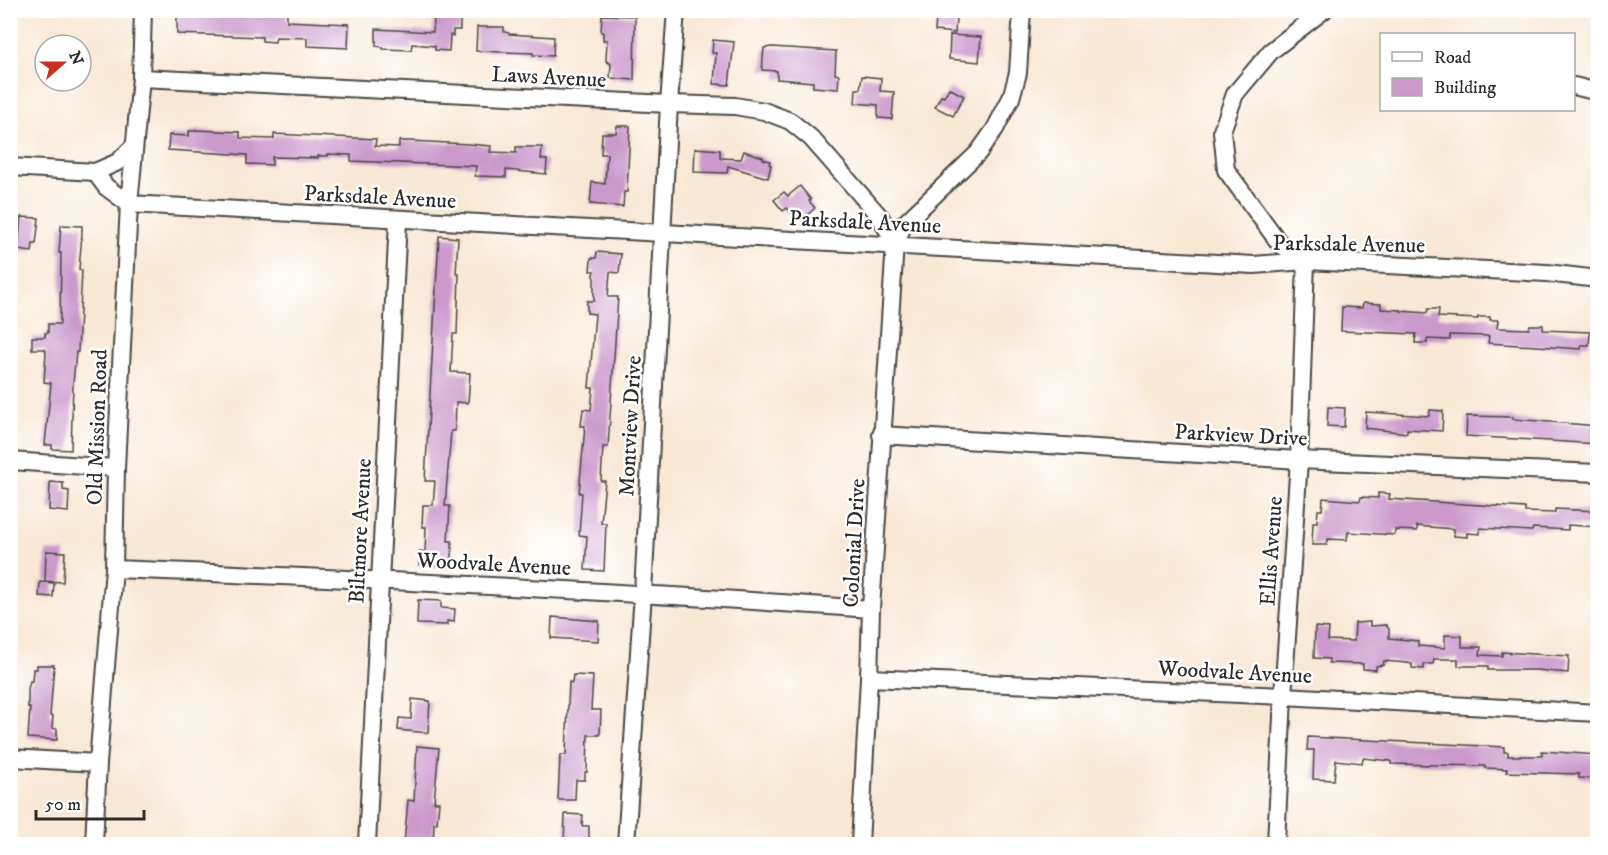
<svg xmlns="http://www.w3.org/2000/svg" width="1608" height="855" viewBox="0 0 1608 855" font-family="'IM FELL DW Pica',serif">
	<rect width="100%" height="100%" fill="#fff"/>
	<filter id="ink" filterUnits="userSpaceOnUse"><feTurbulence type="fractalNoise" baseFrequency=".0167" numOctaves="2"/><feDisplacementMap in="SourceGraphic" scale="12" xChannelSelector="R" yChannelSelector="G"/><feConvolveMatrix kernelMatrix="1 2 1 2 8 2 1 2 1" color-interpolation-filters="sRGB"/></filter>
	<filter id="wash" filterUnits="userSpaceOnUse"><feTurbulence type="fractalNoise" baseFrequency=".008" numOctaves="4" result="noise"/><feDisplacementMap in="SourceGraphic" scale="24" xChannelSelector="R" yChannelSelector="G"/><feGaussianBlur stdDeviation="1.35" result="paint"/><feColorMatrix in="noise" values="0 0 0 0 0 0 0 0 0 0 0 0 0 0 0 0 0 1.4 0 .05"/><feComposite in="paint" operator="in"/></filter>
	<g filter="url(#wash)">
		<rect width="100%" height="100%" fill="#f8e8d6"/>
		<g id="blocks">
			<g fill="#cb99cc">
				<polygon points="177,10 287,10 287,21 349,24 348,48 307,46 307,38 276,37 275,42 262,41 262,37 177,34"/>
				<polygon points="602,15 635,16 634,80 610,78 611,64 606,61 607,40 603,40 603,32 601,32"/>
				<polygon points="936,17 956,18 955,33 935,31"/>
				<polygon points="434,18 460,20 460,30 453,30 453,36 450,35 449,51 435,50 435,46 412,44 411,50 383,49 383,47 376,46 376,29 433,32"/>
				<polygon points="477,27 504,27 504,32 509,33 509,34 554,37 553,56 533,55 533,53 476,51"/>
				<polygon points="950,35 981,37 979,62 949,59"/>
				<polygon points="713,40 734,42 729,85 714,84 716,53 712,53"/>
				<polygon points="772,47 836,51 835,74 839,75 838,89 813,87 813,82 777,79 777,71 762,70 764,48"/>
				<polygon points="862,76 881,78 880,91 894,92 892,119 878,118 878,105 855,103 856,89 860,89"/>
				<polygon points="949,88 964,96 953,116 935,107 941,96 944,97"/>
				<polygon points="617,126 630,126 627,192 624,192 623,207 590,204 592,182 605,184 607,154 601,154 602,133 616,133"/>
				<polygon points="196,130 240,132 240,138 274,139 274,134 376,139 375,146 399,147 399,141 410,141 468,144 491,146 490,152 516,153 516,147 542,147 541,159 547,160 546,174 506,170 506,177 475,176 476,166 351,161 351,155 328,154 328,156 318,156 318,158 272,157 272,165 247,164 247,155 168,150 169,135 189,136 189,131 196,131"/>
				<polygon points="695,148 720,150 720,158 741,159 744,151 763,157 763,159 770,161 769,164 771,165 768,178 728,166 727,173 694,172"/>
				<polygon points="800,186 811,200 809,201 815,208 805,217 800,210 794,216 787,208 783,211 774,200 784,192 788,196"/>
				<polygon points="21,217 39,218 36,244 33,244 32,252 18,250"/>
				<polygon points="61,225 82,226 82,233 79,270 82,270 78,352 76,352 73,384 71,450 52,449 52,445 45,445 51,383 44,382 46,352 45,349 32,349 32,337 45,337 45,333 48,333 48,324 60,324 61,253 59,253"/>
				<polygon points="439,236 458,238 456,274 459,274 457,334 453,334 451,372 470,373 468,403 456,402 455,431 451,431 445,506 450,506 448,541 452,541 452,566 419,565 420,551 425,552 426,527 422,527 423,505 433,505 435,481 425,481"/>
				<polygon points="597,252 621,254 619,273 610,272 608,297 618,297 608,447 603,447 601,481 605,481 601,523 606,523 604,571 585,570 587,536 579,535 582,493 579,493 585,426 581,426 583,409 591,410 593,388 589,388 595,314 587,313 587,301 594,301 594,271 590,271 591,258 596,258"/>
				<polygon points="1363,303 1381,304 1381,309 1401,310 1401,311 1427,313 1428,309 1439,309 1438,317 1478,319 1478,317 1490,317 1490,320 1498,320 1497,328 1529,329 1530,325 1543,325 1543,330 1590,332 1589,345 1581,345 1581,349 1488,343 1489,336 1450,335 1450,340 1427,339 1427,343 1415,343 1416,334 1341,331 1342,307 1362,308"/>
				<polygon points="1328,407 1345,408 1344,427 1327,426"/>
				<polygon points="1430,410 1443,411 1442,431 1407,429 1407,433 1365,428 1366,412 1429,416"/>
				<polygon points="1467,416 1513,417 1513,419 1598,426 1598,444 1466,436"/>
				<polygon points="50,482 63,483 63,490 69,491 68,512 49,510"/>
				<polygon points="1378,493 1390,494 1389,499 1525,508 1525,512 1555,513 1555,509 1598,511 1598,527 1568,525 1568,530 1533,528 1532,531 1480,528 1480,534 1467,533 1467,537 1454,536 1454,529 1417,526 1417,531 1395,530 1395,535 1348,532 1347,540 1328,539 1327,545 1312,545 1313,522 1317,522 1318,510 1322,510 1323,498 1360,501 1361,497 1378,498"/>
				<polygon points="46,551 65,552 63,582 45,581"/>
				<polygon points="40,582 54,583 53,597 39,596"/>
				<polygon points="418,600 441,601 441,608 455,609 454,622 447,621 447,625 417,624"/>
				<polygon points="552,617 599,621 598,641 551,638"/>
				<polygon points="1370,622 1370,626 1386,625 1389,629 1389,638 1418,641 1418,646 1445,648 1445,635 1462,636 1462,647 1481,647 1480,655 1502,656 1502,652 1569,656 1568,673 1537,670 1488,670 1488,666 1458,666 1458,659 1434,659 1433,664 1424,664 1424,669 1412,668 1412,664 1407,663 1384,661 1383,665 1376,666 1376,670 1363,669 1363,664 1329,663 1329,659 1314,658 1315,627 1329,628 1328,640 1354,641 1355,623"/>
				<polygon points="37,665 54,665 50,716 53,716 52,728 57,729 57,740 28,738 30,708 28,708 28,689 30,681 32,681 33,669 37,669"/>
				<polygon points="573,675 593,676 591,710 601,710 600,735 588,735 587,772 585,772 585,780 576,780 575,800 558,800 560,755 566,755 569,682 572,683"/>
				<polygon points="412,699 430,701 428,733 398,730 399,718 411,719"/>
				<polygon points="1308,737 1504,747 1504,752 1508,752 1508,756 1542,756 1542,751 1598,755 1598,779 1579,778 1579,774 1506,772 1507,769 1485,768 1485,766 1391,764 1391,761 1363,758 1362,763 1336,760 1334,780 1313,779 1314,750 1307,750"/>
				<polygon points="417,746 439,748 434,802 439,802 437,823 434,823 433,844 404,844 408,800 414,801"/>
				<polygon points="565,814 583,815 582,826 589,826 589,844 564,844"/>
			</g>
		</g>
	</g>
	<g filter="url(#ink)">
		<use href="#blocks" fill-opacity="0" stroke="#4a4745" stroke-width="1.5"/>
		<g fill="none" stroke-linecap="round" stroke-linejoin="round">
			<defs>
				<g id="minor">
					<polyline points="141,78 669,104 735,106 764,111 790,121 811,138 881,218 895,244"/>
					<polyline points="1574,86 1598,92"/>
					<polyline points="10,167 95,172 106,187 129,204"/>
					<polyline points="95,172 118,162 134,146"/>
					<path d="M129 204C504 226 879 243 1254 265L1306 261 1547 273 1598 279"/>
					<polyline points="881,435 1299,460 1598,473"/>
					<polyline points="10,461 116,468"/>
					<path d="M114 569C366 579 619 591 871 609"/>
					<polyline points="869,678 1283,696 1598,713"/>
					<polyline points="10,758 98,763"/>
					<polyline points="94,844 98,763 114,569 116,468 129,204 141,78 143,10"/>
					<polyline points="367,844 398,220"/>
					<polyline points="626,844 643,593 669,104 676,10"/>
					<polyline points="860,844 869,678 871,609 895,244 904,224 978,153 995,129 1011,98 1018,73 1022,10"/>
					<polyline points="1276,844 1283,696 1299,460 1306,261 1280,244 1226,170 1222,131 1235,94 1271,51 1324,10"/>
				</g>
			</defs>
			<use href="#minor" stroke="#4a4745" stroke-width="20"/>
			<use href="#minor" stroke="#fff" stroke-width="16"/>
		</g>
	</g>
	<g text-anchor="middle" stroke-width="5" stroke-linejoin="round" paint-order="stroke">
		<g font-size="22" fill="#2b2b2b" stroke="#fff">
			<text transform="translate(549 76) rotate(3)" y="8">Laws Avenue</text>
			<text transform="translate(380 196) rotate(3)" y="8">Parksdale Avenue</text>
			<text transform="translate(865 221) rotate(3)" y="8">Parksdale Avenue</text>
			<text transform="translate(1349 243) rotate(1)" y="8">Parksdale Avenue</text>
			<text transform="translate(629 426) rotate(-87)" y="8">Montview Drive</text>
			<text transform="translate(96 427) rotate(-88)" y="8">Old Mission Road</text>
			<text transform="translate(1241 434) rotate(3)" y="8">Parkview Drive</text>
			<text transform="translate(359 531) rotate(-87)" y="8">Biltmore Avenue</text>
			<text transform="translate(853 543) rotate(-87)" y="8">Colonial Drive</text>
			<text transform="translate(1270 551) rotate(-86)" y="8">Ellis Avenue</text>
			<text transform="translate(494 563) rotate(3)" y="8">Woodvale Avenue</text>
			<text transform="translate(1235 671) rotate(3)" y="8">Woodvale Avenue</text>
		</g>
	</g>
	<rect width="1608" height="855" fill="none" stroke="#fff" stroke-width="36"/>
	<rect x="1380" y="33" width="195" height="78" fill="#ffffff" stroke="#aaaaaa" stroke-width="1.5"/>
	<rect x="1392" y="52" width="30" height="9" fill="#ffffff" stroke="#aaaaaa" stroke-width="1.5"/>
	<text x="1434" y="63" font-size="18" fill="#2b2b2b">Road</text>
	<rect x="1392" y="78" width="30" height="18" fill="#cb99cc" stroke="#aaaaaa" stroke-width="1.5"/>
	<text x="1434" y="93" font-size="18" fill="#2b2b2b">Building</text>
	<g transform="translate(63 63) rotate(69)"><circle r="28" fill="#ffffff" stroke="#aaaaaa" stroke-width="1.5"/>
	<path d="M0-4.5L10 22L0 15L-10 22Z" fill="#c8321e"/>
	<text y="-9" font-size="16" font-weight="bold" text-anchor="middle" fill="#2b2b2b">N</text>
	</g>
	<path d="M36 810v9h108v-9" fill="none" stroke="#2b2b2b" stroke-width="3"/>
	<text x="45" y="810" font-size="18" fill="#2b2b2b" stroke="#ffffff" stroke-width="4.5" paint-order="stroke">50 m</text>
</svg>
